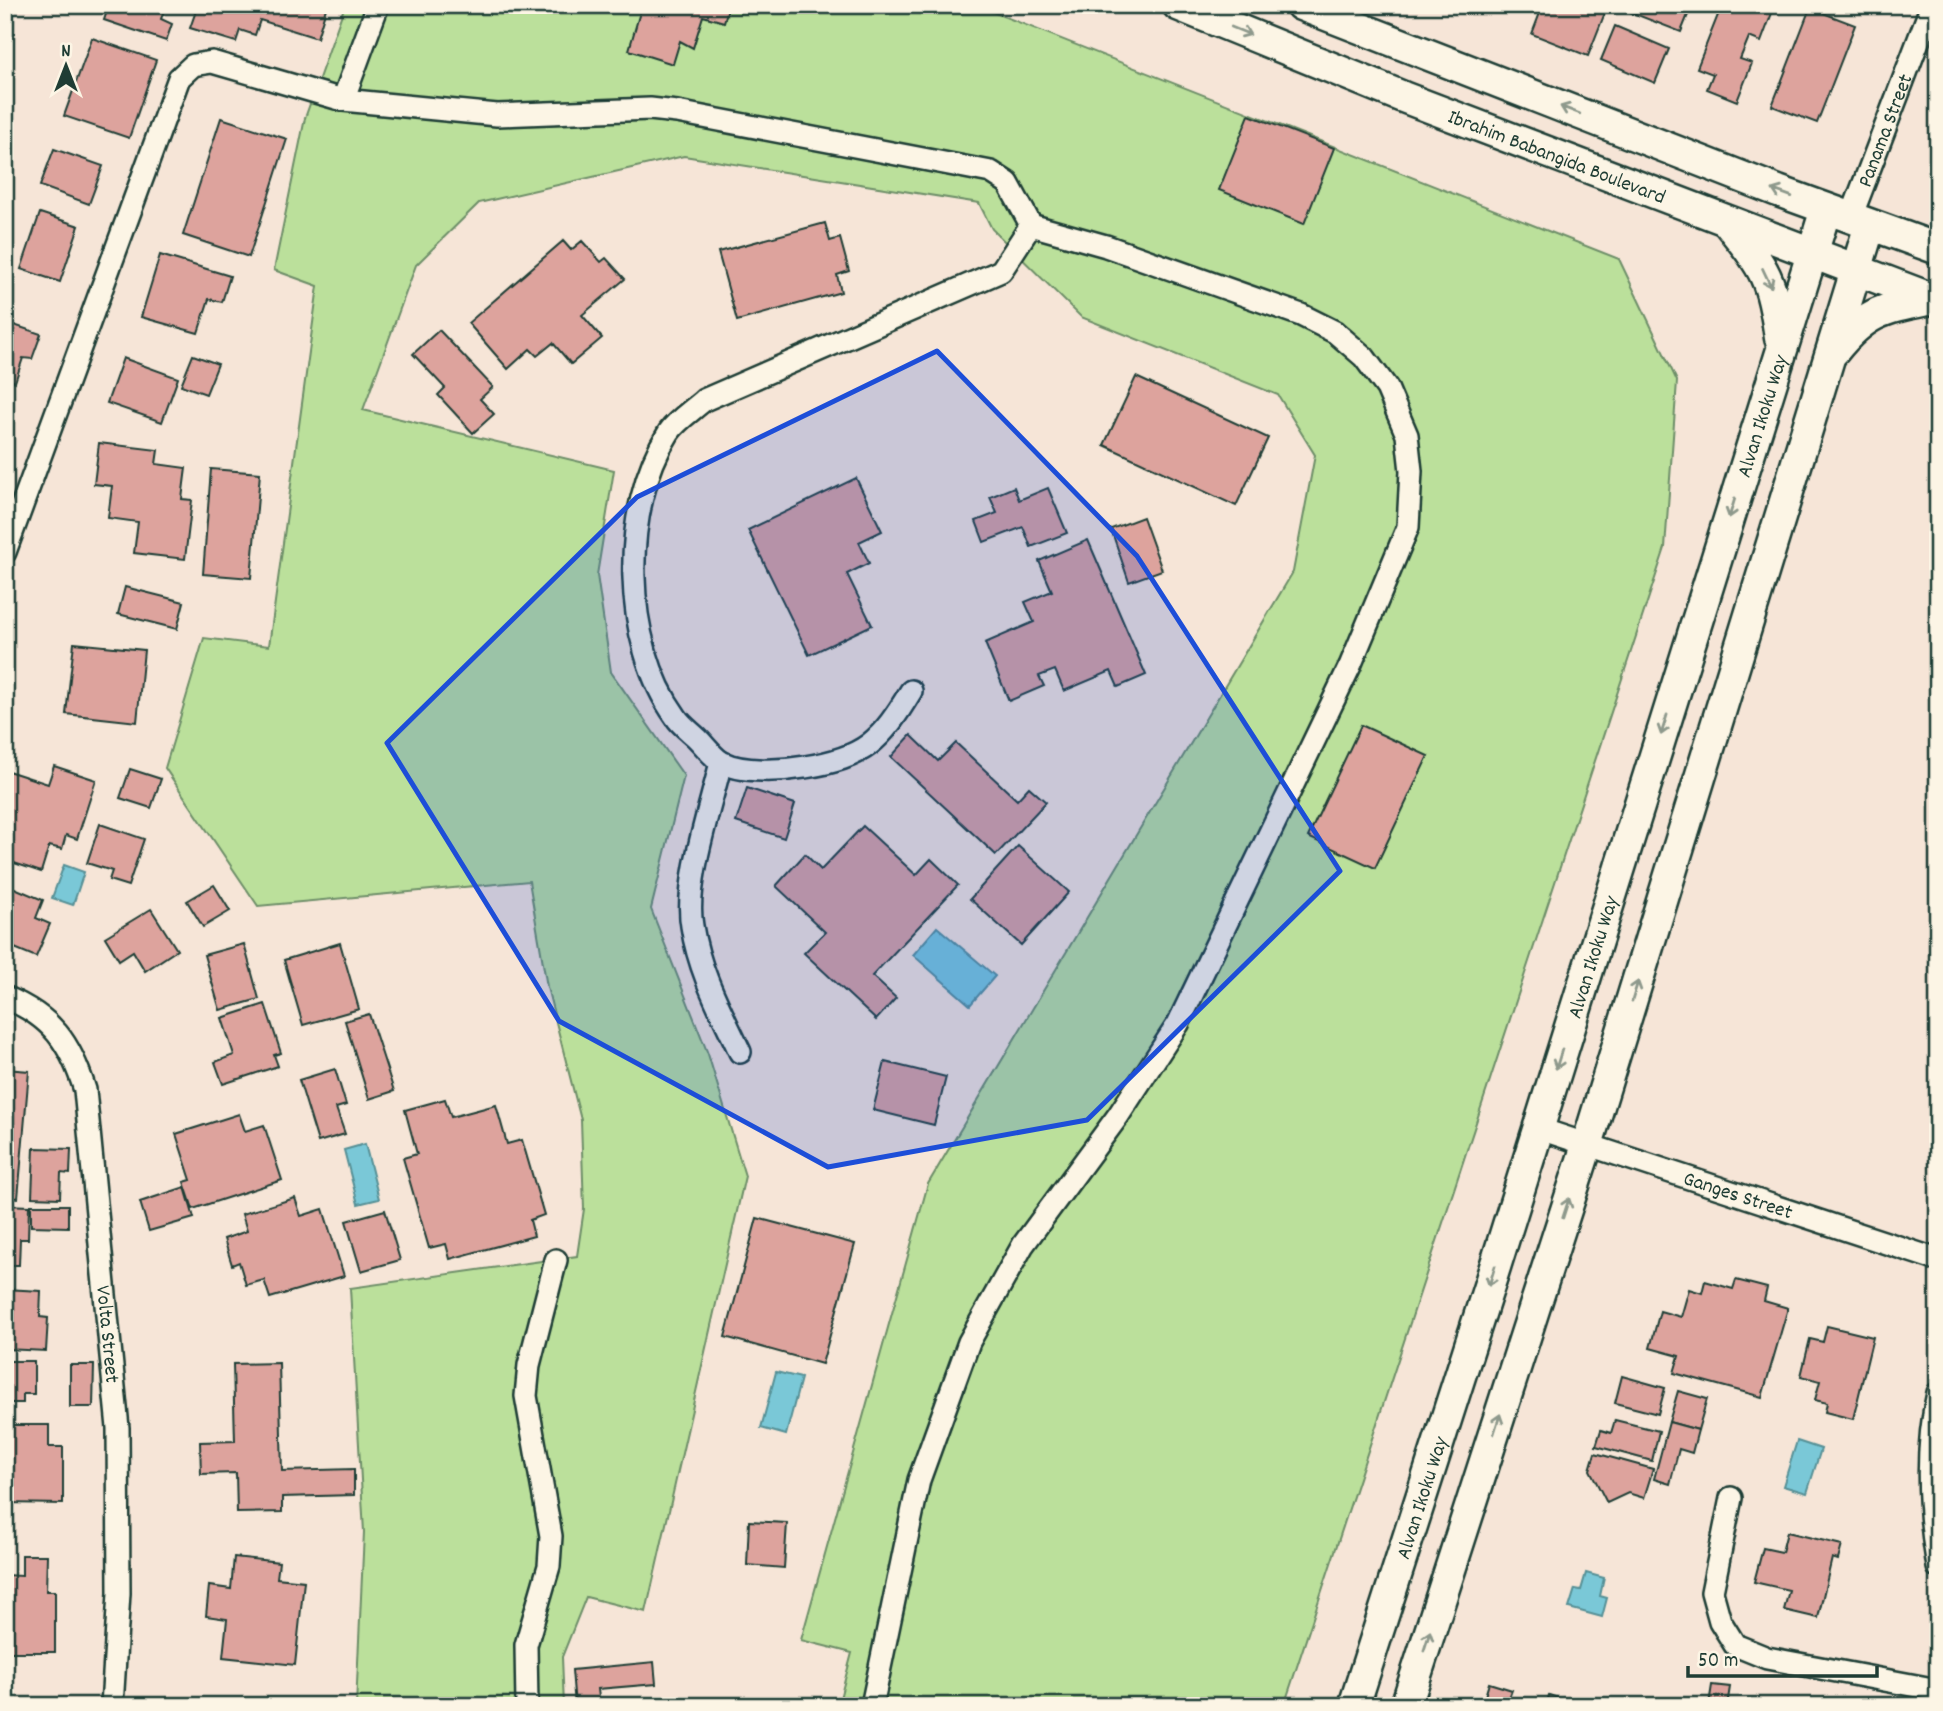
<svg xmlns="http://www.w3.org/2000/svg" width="1943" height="1711" viewBox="0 0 1943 1711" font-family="Dekko,sans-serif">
	<rect width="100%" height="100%" fill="#f6e5d7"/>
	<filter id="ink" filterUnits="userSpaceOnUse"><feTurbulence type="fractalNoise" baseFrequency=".0143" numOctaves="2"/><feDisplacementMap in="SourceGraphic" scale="14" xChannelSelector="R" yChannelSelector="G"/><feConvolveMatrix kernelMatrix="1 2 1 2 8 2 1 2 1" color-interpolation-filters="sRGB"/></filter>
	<g filter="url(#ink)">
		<polygon fill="#bbe09b" stroke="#6d8e68" stroke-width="2" points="345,5 975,5 1619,259 1677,381 1665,548 1284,1706 838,1706 852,1653 801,1640 928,1184 1293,572 1315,455 1278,395 1081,317 992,229 979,203 684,156 479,203 416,265 363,410 614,470 597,575 611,672 684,776 651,909 708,1054 745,1176 646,1612 586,1597 562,1657 564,1706 356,1706 364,1532 350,1288 577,1256 584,1209 581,1120 547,987 529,881 258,906 165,768 204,638 269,646 318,286 274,270 305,118"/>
		<g fill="#7ac8d7" stroke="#569096" stroke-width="2">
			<polygon points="64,865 84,872 73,905 52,898"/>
			<polygon points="937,927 995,976 970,1005 913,955"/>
			<polygon points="365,1144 379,1199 358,1204 344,1150"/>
			<polygon points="776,1372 801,1378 786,1435 761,1428"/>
			<polygon points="1797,1441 1821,1449 1807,1493 1783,1486"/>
			<polygon points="1586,1573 1604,1578 1600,1596 1607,1598 1602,1617 1569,1608 1575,1589 1581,1590"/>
		</g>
		<g fill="#dda39d" stroke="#1f3d34" stroke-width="2">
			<polygon points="109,5 166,5 161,19 172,24 166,41 104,20"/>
			<polygon points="198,5 327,5 317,38 260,20 255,35 240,30 236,42 190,28"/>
			<polygon points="642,5 729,5 724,22 703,16 693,48 680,41 673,64 629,50"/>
			<polygon points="1543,5 1608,5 1588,56 1532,34"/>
			<polygon points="1629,5 1692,5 1681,32 1627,11"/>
			<polygon points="1722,5 1775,5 1761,42 1749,37 1740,59 1752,63 1737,101 1707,89 1713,74 1697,68"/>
			<polygon points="1810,8 1855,25 1817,123 1772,106"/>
			<polygon points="1615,26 1669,49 1655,83 1601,60"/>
			<polygon points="92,38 156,60 129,138 64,116"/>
			<polygon points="1249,115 1334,148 1304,224 1219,190"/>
			<polygon points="221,118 287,139 249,257 183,235"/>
			<polygon points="54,149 103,166 89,204 40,186"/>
			<polygon points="40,213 79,226 60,282 21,269"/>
			<polygon points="825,223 830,241 840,238 849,271 837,275 841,292 737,321 718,252"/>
			<polygon points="563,241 571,250 582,241 601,262 606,258 625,279 582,315 602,338 571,364 553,343 537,356 530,349 508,369 468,323"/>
			<polygon points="160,255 230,276 222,302 209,299 198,333 141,317"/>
			<polygon points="5,322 41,334 32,359 23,358 15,382 5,378"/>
			<polygon points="439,330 493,387 480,399 494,414 473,433 438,395 445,388 413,354"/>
			<polygon points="193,355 218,364 206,394 181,385"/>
			<polygon points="123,358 178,378 162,422 107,403"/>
			<polygon points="1136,377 1268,438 1236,506 1104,445"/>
			<polygon points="99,443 158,450 156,464 186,468 182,499 192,500 185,559 134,553 138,522 108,518 112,486 94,484"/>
			<polygon points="211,469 260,473 251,578 203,574"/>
			<polygon points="856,478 882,531 859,542 869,563 847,574 872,625 809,655 748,530"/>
			<polygon points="1014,487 1019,500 1048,488 1067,533 1031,547 1023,527 984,542 976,521 997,513 990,497"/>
			<polygon points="1143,517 1162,570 1129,582 1111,529"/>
			<polygon points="1088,540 1146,675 1118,687 1111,671 1064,691 1055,670 1039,676 1044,686 1009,701 985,643 1034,622 1025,602 1052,591 1039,561"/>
			<polygon points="125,587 184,602 177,629 118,614"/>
			<polygon points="74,643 144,650 137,722 66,714"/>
			<polygon points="1361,725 1428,756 1375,868 1308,837"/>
			<polygon points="911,735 938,761 956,743 1017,800 1029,787 1046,802 996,855 891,757"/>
			<polygon points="54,766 96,780 77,839 66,835 62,849 49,846 41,872 5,860 5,770 48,784"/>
			<polygon points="130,769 161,779 151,808 120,798"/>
			<polygon points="747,788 795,804 784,838 736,822"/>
			<polygon points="100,824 144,839 128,886 109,880 112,871 87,863"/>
			<polygon points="863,826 916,875 931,859 958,885 872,976 896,998 876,1020 804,953 825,932 776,886 805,854 821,870"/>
			<polygon points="1018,846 1069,892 1021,945 970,899"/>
			<polygon points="5,884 43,900 36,918 50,924 36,957 5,944"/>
			<polygon points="214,885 230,911 203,927 187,901"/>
			<polygon points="151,909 177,950 145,971 133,951 119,960 105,937"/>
			<polygon points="340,943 359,1009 303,1025 284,960"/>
			<polygon points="244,944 259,999 220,1010 204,955"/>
			<polygon points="265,1004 281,1053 274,1055 278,1066 223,1084 215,1062 234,1055 222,1018"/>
			<polygon points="369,1014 394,1091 369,1099 345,1021"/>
			<polygon points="885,1062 946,1077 934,1125 873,1110"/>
			<polygon points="5,1069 29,1071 18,1198 5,1197"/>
			<polygon points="335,1069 346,1105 336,1108 345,1134 318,1142 299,1080"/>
			<polygon points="445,1099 451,1117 496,1105 507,1144 522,1140 544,1215 530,1220 534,1236 450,1259 446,1244 429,1248 403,1158 417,1154 405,1110"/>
			<polygon points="239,1114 245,1131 264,1125 282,1180 193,1209 184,1182 191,1180 176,1134"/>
			<polygon points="34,1148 71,1149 70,1174 61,1173 60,1198 32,1197"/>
			<polygon points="185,1187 194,1218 149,1231 140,1202"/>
			<polygon points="295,1198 301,1216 323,1209 344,1276 270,1298 264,1280 246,1285 239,1262 232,1265 224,1239 247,1231 242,1214"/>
			<polygon points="5,1205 29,1206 28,1239 20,1239 19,1265 5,1265"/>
			<polygon points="31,1205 68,1205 68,1227 31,1226"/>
			<polygon points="385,1210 400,1260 361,1271 346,1221"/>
			<polygon points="757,1218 855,1244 822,1364 725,1337"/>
			<polygon points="1736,1280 1767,1288 1764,1301 1788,1308 1762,1397 1674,1373 1679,1356 1650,1348 1660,1311 1681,1317 1689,1289 1702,1293 1705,1281 1733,1289"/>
			<polygon points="5,1289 41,1291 40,1317 48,1318 46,1351 5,1349"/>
			<polygon points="1827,1326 1873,1337 1853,1419 1825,1412 1827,1403 1815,1400 1820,1381 1801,1376 1810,1339 1823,1342"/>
			<polygon points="5,1361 34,1361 34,1394 23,1394 23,1403 5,1403"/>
			<polygon points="279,1363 282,1471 354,1469 354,1495 282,1497 282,1512 237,1513 236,1473 201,1474 200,1442 235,1441 233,1364"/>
			<polygon points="70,1365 94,1365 93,1407 70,1407"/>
			<polygon points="1622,1376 1665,1388 1658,1414 1615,1403"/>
			<polygon points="1678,1391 1707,1399 1698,1430 1669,1422"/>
			<polygon points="1615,1420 1659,1431 1652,1461 1596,1446 1601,1430 1611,1433"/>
			<polygon points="1669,1422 1698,1430 1692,1453 1679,1449 1670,1484 1654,1479"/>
			<polygon points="5,1425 49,1425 49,1447 63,1447 63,1504 5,1503"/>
			<polygon points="1595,1453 1653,1469 1644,1498 1628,1493 1607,1503 1590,1470"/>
			<polygon points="749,1521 787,1523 784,1568 747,1565"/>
			<polygon points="1787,1532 1842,1545 1838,1560 1832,1558 1818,1618 1784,1610 1789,1590 1754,1582 1763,1548 1782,1552"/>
			<polygon points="22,1555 47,1555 46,1591 55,1591 55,1652 5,1652 5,1575 22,1576"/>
			<polygon points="234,1557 279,1562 277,1578 304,1581 295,1665 223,1657 227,1619 206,1616 209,1586 231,1589"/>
			<polygon points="654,1662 656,1684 598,1689 600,1706 575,1706 572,1670"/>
			<polygon points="1489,1683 1512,1690 1506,1706 1482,1706"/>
			<polygon points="1712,1685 1730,1687 1727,1706 1709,1704"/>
			<polygon points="1549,1695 1582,1706 1546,1706"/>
		</g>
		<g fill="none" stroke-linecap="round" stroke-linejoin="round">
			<defs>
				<g id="street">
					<polyline points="343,100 378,5"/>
					<path id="s1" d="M1851 217 1932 5"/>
					<path d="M5 552 179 78 193 65 212 62 343 100 497 115 650 109 677 112 991 172 1008 183 1031 225 1001 271 704 400C693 410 677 420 669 432 620 508 622 643 676 717 681 725 691 732 698 739 705 746 713 757 721 762 742 773 782 771 805 767 865 758 881 741 911 691"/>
					<path d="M721 762C711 806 684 883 692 926 699 972 721 1011 740 1052"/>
					<path id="s2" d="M5 997C52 1017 70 1042 85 1090L118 1428 119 1593 112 1706"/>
					<path id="s3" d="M1537 1128 1938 1260"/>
					<path d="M1938 1393C1925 1449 1928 1510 1938 1567"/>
					<polyline points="1731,1498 1712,1592 1720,1621 1735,1645 1767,1658 1938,1690"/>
					<polyline points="527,1706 526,1645 549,1566 551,1536 526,1396 529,1365 556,1260"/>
					<polyline points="872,1706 919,1480 969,1342 1023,1245 1118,1116 1178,1024 1350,666 1408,527 1411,471 1407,435 1387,388 1364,357 1335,332 1301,315 1106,246 1031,225"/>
				</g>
				<g id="secondary">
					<path id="s4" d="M1178 5 1403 97 1938 301"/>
					<polyline points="1301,5 1778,191 1938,249"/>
					<path d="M1729 224C1766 270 1772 279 1780 338"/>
					<path d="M1834 351C1866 311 1883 309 1932 299"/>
					<path id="s5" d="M1354 1706 1489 1286 1826 209"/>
					<polyline points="1406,1706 1587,1145 1870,225"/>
				</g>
			</defs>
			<use href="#street" stroke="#1f3d34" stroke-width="26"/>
			<use href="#secondary" stroke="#1f3d34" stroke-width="35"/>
			<use href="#street" stroke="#fcf5e5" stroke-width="21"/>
			<use href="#secondary" stroke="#fcf5e5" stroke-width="30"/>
		</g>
		<defs><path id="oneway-shaft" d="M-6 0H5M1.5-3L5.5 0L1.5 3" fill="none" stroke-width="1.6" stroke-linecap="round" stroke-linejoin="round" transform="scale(1.75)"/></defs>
		<g stroke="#8e998c">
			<use href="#oneway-shaft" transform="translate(1241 31) rotate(22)"/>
			<use href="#oneway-shaft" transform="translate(1570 110) rotate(-159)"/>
			<use href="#oneway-shaft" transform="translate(1782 193) rotate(-160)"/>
			<use href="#oneway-shaft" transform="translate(1767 278) rotate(65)"/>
			<use href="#oneway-shaft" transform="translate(1732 508) rotate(107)"/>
			<use href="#oneway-shaft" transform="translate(1664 725) rotate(107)"/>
			<use href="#oneway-shaft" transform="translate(1635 991) rotate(-73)"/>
			<use href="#oneway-shaft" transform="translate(1559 1059) rotate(107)"/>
			<use href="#oneway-shaft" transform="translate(1566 1208) rotate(-72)"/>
			<use href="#oneway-shaft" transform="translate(1492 1276) rotate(107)"/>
			<use href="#oneway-shaft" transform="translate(1497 1424) rotate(-72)"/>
			<use href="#oneway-shaft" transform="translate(1427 1641) rotate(-72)"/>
		</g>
	</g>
	<path fill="#1d4ed8" fill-opacity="0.2" stroke="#1d4ed8" stroke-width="5" stroke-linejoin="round" d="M937 351 1137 556 1340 871 1087 1120 828 1167 559 1021 387 743 637 497Z"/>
	<g text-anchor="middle" stroke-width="5" stroke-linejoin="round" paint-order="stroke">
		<g font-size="21" fill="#1f3d34" stroke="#fcf5e5">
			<text dy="7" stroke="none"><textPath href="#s1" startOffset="93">Panama Street</textPath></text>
			<text dy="7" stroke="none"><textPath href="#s4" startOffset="408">Ibrahim Babangida Boulevard</textPath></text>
			<text dy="7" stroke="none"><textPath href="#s5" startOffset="1353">Alvan Ikoku Way</textPath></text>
			<text dy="7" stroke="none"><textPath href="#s5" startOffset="786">Alvan Ikoku Way</textPath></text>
			<text dy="7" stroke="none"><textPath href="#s3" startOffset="212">Ganges Street</textPath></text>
			<text dy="7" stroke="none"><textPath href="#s2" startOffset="373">Volta Street</textPath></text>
			<text dy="7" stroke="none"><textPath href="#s5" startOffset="219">Alvan Ikoku Way</textPath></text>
		</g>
	</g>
	<rect width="1943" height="1711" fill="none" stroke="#fcf5e5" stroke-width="28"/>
	<rect x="14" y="14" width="1915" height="1683" fill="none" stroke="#1f3d34" stroke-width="2.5" filter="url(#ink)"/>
	<g transform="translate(66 66)" stroke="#fcf5e5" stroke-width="5" paint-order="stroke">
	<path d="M0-5L12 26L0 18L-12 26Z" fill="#1f3d34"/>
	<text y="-10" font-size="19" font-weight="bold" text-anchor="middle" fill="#1f3d34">N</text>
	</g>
	<path d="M1688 1666v10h189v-10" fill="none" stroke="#1f3d34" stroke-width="3.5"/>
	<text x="1698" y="1666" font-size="21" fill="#1f3d34" stroke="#fcf5e5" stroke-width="5" paint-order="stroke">50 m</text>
</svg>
